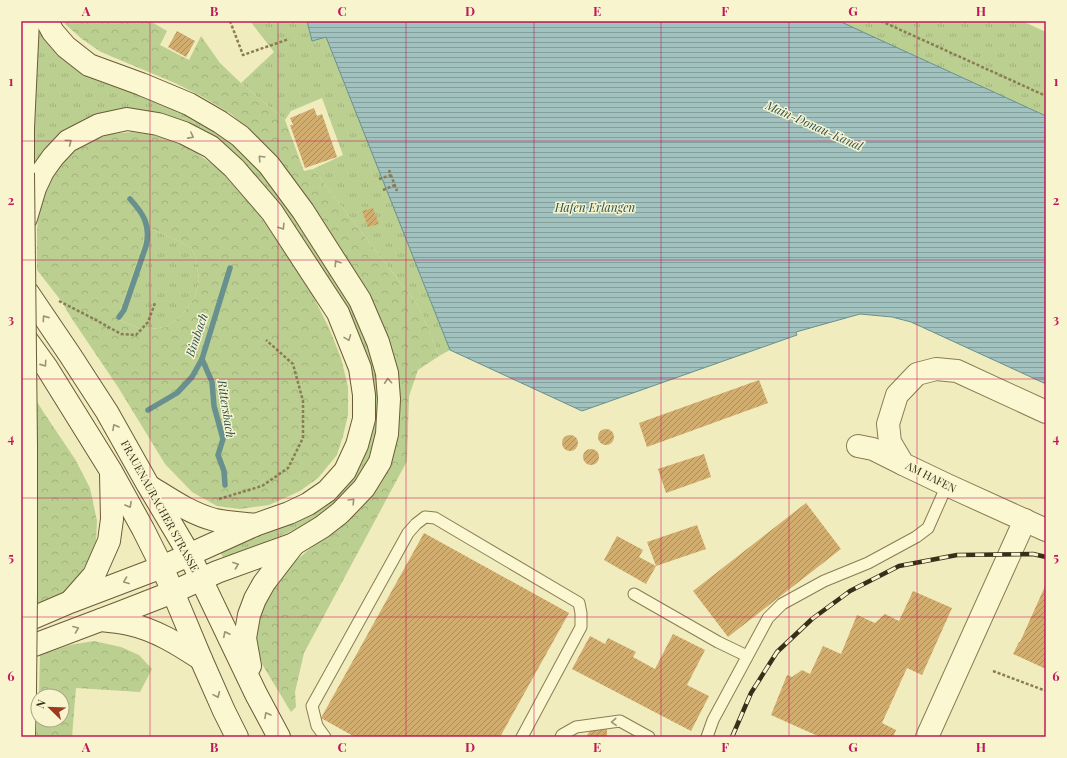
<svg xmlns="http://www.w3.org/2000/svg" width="1067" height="758" viewBox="0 0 1067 758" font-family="'Playfair Display',serif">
	<defs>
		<pattern id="grass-tufts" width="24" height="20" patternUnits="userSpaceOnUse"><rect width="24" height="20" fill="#bbcf91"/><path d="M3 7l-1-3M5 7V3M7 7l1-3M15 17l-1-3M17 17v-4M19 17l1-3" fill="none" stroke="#a2b27c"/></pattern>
		<pattern id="forest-crowns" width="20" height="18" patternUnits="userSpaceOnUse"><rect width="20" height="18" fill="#bbcf91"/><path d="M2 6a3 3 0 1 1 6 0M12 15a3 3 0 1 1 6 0" fill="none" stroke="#a2b27c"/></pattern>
		<pattern id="water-rules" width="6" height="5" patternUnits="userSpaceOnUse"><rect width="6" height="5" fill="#a1c2bf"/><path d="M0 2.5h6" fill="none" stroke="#849e9a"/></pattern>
		<pattern id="building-hatch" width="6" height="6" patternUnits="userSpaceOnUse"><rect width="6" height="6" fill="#d2ad70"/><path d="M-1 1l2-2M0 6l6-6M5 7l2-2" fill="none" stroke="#ab8d5b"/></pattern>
	</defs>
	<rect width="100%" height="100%" fill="#f1ecbd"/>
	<g fill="url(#grass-tufts)">
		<polygon points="250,21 307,21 312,41 326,37 450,350 439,356 419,307 313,169 343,155 322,98 291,111 285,120 241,83 274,52"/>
		<polygon points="839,21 1022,21 1046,32 1046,116"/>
		<polygon points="38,26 160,99 237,142 281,194 352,304 376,365 380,394 378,429 373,453 351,492 310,523 285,534 224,559 220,552 280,528 305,516 330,498 371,396 254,178 132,112 36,162 33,160"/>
		<polygon points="145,226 179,241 191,248 196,258 199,280 195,297 182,315 166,327 143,330 117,319 143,244"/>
	</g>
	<g fill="url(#forest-crowns)" fill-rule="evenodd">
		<polygon points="64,21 150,21 167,31 160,45 189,60 201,36 220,63 241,83 285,120 304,171 313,169 419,307 439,356 418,370 409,396 407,461 304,653 295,692 296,707 291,712 262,664 255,635 261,601 293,563 333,529 369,491 397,386 281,165 251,131 231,114 201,96 175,83 101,52 82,39 65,24"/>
		<path d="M132 132 153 135 178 142 191 149 219 169 260 216 311 292 329 328 341 358 348 387V415L343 436 337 455 318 478 300 491 269 505 240 509 217 506 192 492 165 464 118 387 72 319 62 302 37 270V233L38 213 51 173 67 156 90 141 111 134ZM145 226 179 241 191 248 196 258 199 280 195 297 182 315 166 327 143 330 117 319 143 244Z"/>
		<polygon points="21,376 44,413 75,459 90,488 97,521 96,541 88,561 78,577 63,593 42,603 21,611"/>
		<polygon points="94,641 121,647 139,655 152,669 140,692 76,688 72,737 36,737 38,704 38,720 62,720 62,696 39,696 40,655 70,645"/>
	</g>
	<polygon fill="url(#water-rules)" stroke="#68908e" points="307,21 839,21 1046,116 1046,384 911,322 892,317 860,314 796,332 797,335 582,411 450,350 326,37 312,41"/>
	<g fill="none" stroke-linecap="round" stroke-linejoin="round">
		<g stroke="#68908e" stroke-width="5.5">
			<path d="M119 317 124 310 146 246C151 225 143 213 130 199"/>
			<polyline points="202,359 212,382 214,406 223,439 218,455 224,471 225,485"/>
			<polyline points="148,410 177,393 192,377 202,359 230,268"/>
		</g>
	</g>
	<g fill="url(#building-hatch)">
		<polygon points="177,31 195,41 186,57 168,47"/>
		<polygon points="314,108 317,116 322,114 337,157 305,168 290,125 293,125 290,118"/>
		<polygon points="373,208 379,224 368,227 362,211"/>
		<polygon points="759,380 768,403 647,447 639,423"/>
		<circle cx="606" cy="437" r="8"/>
		<circle cx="570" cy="443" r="8"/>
		<circle cx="591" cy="457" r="8"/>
		<polygon points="704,454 711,477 666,493 658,469"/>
		<polygon points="806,503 841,549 728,637 693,591"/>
		<polygon points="697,525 706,549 656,566 647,542"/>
		<polygon points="424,533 569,613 500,737 355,737 321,718"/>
		<polygon points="617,536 643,550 639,557 656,566 646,584 604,560"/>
		<polygon points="1046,584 1046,669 1013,654 1019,642 1020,642"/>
		<polygon points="913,591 952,608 922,675 907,668 882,723 896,730 893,737 820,737 771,715 787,675 792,677 802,670 810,674 823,646 841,654 857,615 875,623 885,614 899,621"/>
		<polygon points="673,634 705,650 687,685 709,696 691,731 572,669 590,636 605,644 608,638 636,652 633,657 655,669"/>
		<polygon points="607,729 607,737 588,737 587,735 590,731"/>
	</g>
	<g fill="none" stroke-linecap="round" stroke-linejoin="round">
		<defs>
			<g id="lane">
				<polyline points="634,594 718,642 747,656"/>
				<polyline points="325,737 317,726 312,706 408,533 416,524 425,517 435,518 579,603 581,613 581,627 522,737"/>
				<polyline points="561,737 562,735 576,727 620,721 649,737"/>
				<polyline points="707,737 713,720 768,618 782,604 824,581 868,563 916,537 928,528 947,485"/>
			</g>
			<g id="street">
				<polyline points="1046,412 957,371 936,369 917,374 897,395 888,424 890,442 903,464 947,485 1046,530"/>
				<polyline points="858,446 873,449 903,464"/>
				<polyline points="927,737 1025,520"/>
			</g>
			<g id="secondary">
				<polyline points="23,173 23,128 28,21"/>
				<polyline points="21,286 28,293 70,355 107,412 148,485 189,554 256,694 279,737"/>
				<polyline points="21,332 47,368 111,471 143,529 162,567 173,592 201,659 224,711 237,737"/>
				<path d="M152 488C173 501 192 514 215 520 228 523 242 523 255 525"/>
				<polyline points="26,594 26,445"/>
				<polyline points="72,600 94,575 109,541 112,519 111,474"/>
				<path d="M101 620C111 621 120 622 129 624 156 630 178 644 201 659"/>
				<polyline points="21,623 70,602 162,567 255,525 289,513 308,504 327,491 345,471 357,445 364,419 364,395 360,368 338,313 272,212 234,168 211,147 184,133 158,124 127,119 99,125 68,141 53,157 43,171 35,188 26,218"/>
				<polyline points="21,650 119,613 173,592 217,572 294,544 322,527 340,513 364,488 380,462 387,434 389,399 387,373 378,342 360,300 303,211 269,165 240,136 220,122 189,104 141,84 89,65 66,47 53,32 47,21"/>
				<polyline points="250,666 245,638 249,615 255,599 264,583 294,544"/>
				<polyline points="24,737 25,690"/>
			</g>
		</defs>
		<use href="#lane" stroke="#8a7c55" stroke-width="13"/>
		<use href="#street" stroke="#8a7c55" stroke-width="24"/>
		<use href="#secondary" stroke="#6b5c38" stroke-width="24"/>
		<g stroke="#8a7c55" stroke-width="2.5" stroke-dasharray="3 2" stroke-linecap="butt">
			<polyline points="230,21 243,55 289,39"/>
			<polyline points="881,21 1046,96"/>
			<polyline points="389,170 397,191"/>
			<polyline points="379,179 391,175"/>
			<polyline points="383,190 395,185"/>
			<polyline points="59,301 94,319 121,334 136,335 148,322 155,303"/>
			<polyline points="219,499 262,486 288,468 303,438 303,401 293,364 266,340"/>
			<polyline points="993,671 1046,691"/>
		</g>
		<use href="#lane" stroke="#fbf7d1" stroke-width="11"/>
		<use href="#street" stroke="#fbf7d1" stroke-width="22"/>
		<use href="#secondary" stroke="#fbf7d1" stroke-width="22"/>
		<defs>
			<polyline id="rail" points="732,737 751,693 777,652 812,619 850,591 899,566 957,555 1033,554 1046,557"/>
		</defs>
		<use href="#rail" stroke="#382f1b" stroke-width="4.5"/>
		<use href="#rail" stroke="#f8f4cd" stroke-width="3" stroke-dasharray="9" stroke-linecap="butt"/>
		<defs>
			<g id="secondary-bridge">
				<polyline points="23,173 26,445"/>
				<polyline points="25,690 26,594"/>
			</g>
		</defs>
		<use href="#secondary-bridge" stroke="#6b5c38" stroke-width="24" stroke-linecap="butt"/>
		<use href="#secondary-bridge" stroke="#fbf7d1" stroke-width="22"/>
	</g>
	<defs><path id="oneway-chevron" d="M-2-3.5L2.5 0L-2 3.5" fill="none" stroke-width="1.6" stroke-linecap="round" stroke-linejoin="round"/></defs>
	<g stroke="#9a9376">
		<use href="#oneway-chevron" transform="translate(191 136) rotate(28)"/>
		<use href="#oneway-chevron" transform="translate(69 142) rotate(-37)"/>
		<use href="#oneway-chevron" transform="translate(261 158) rotate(-134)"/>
		<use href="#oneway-chevron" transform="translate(282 227) rotate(57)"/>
		<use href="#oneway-chevron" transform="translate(337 263) rotate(-123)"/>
		<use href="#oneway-chevron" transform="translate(45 318) rotate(-125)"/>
		<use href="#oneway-chevron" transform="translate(348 338) rotate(69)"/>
		<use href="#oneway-chevron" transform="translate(44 364) rotate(55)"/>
		<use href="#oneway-chevron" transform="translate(388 381) rotate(-94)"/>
		<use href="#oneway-chevron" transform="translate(115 427) rotate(-119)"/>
		<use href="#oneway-chevron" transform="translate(352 501) rotate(-46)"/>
		<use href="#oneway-chevron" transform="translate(129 505) rotate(61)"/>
		<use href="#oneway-chevron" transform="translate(236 565) rotate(-20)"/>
		<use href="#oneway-chevron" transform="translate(126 581) rotate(159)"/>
		<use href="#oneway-chevron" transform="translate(76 629) rotate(-21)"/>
		<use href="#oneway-chevron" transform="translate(226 634) rotate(-116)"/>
		<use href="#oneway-chevron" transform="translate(217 695) rotate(66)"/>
		<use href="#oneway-chevron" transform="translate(267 715) rotate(-119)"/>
		<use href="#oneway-chevron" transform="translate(614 722) rotate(176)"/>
	</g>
	<path fill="none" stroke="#c2185b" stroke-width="1" stroke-opacity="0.55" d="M150 21V737M278 21V737M406 21V737M534 21V737M661 21V737M789 21V737M917 21V737M21 141H1046M21 260H1046M21 379H1046M21 498H1046M21 617H1046"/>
	<g text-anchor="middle" stroke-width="3" stroke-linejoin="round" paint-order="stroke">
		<g font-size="11" fill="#382f1b" stroke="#f8f4cd">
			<text transform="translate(931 477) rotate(27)" y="4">AM HAFEN</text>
			<text transform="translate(160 506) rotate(61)" y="4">FRAUENAURACHER STRASSE</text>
		</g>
		<g font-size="12" font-style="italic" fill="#295259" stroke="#f8f4cd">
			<text transform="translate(814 126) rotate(24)" y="4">Main-Donau-Kanal</text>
			<text x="595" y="212">Hafen Erlangen</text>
			<text transform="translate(197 335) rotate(-71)" y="4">Bimbach</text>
			<text transform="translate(226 409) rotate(81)" y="4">Rittersbach</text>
		</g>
	</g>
	<rect width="1067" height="758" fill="none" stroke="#f8f4cd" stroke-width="44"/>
	<g transform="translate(50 708) rotate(293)"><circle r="19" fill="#f8f4cd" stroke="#aba586"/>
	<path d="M0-3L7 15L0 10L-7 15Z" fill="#9d3a21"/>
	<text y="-6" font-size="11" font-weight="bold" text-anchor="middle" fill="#382f1b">N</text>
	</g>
	<rect x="22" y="22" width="1023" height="714" fill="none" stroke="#c2185b" stroke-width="1.5"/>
	<g font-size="13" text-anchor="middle" font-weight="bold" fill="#c2185b">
		<text x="86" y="16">A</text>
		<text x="214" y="16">B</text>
		<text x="342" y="16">C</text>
		<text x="470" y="16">D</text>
		<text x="597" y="16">E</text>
		<text x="725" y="16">F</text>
		<text x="853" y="16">G</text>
		<text x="981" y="16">H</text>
		<text x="11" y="86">1</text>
		<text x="1056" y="86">1</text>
		<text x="11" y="205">2</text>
		<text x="1056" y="205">2</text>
		<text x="11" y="324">3</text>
		<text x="1056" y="324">3</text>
		<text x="11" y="443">4</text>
		<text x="1056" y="443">4</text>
		<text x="11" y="562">5</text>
		<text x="1056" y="562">5</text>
		<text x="11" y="681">6</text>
		<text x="1056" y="681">6</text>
		<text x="86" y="752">A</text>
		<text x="214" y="752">B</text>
		<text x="342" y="752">C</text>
		<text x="470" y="752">D</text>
		<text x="597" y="752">E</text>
		<text x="725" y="752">F</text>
		<text x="853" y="752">G</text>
		<text x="981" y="752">H</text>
	</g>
</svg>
